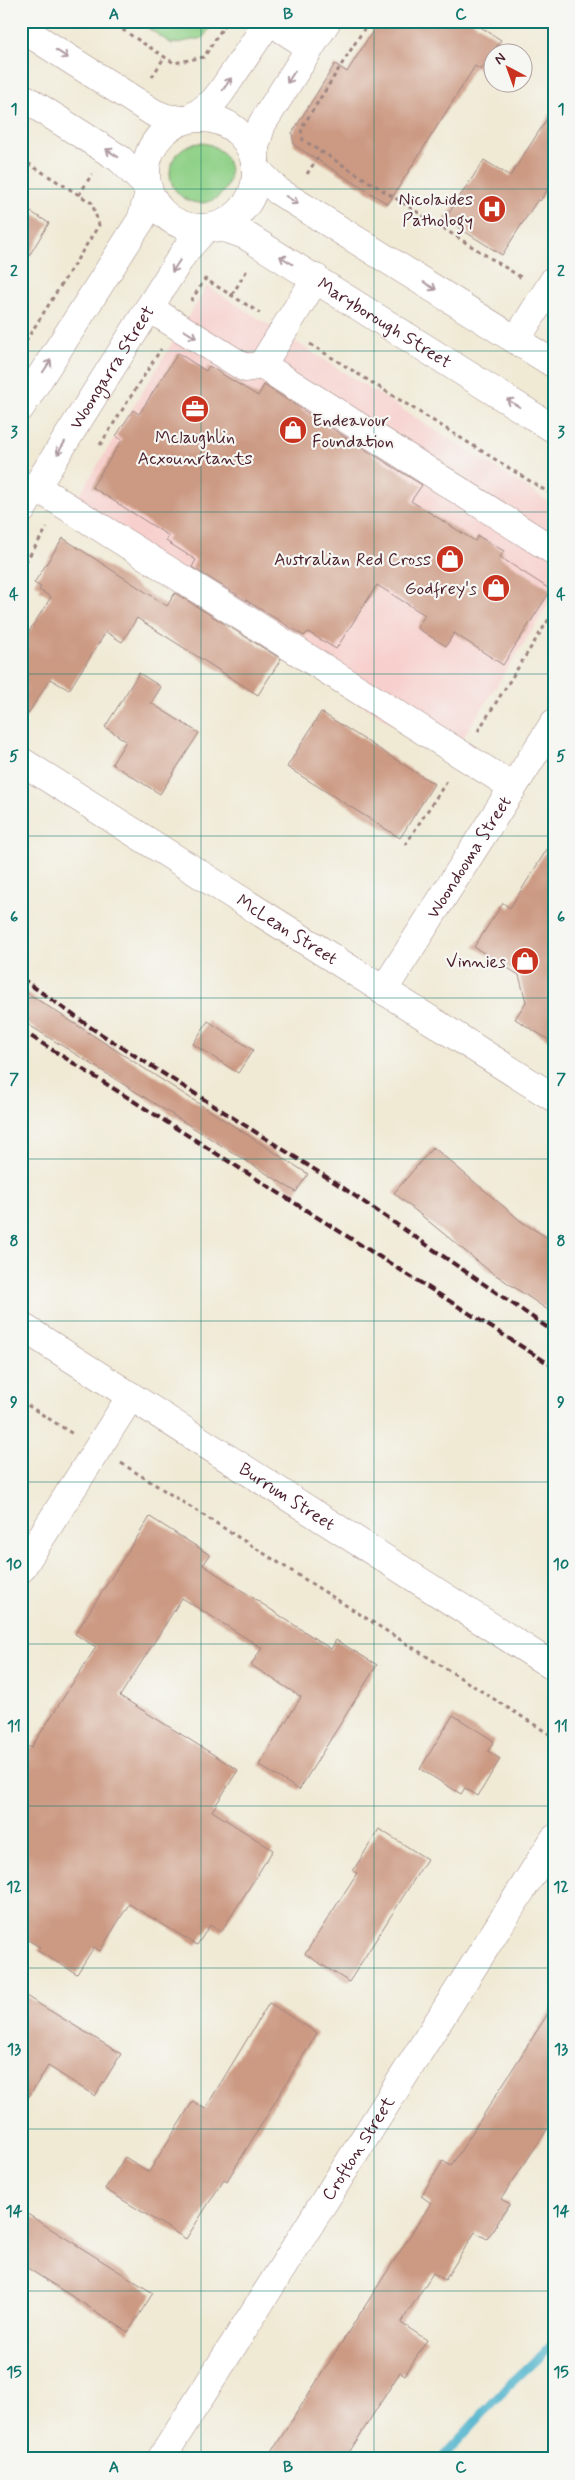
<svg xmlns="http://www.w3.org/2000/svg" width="575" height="2480" viewBox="0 0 575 2480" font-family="Mynerve,sans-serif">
	<rect width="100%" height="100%" fill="#f6f6f2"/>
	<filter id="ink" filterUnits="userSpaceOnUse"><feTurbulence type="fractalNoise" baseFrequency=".02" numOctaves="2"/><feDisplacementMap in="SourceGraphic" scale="10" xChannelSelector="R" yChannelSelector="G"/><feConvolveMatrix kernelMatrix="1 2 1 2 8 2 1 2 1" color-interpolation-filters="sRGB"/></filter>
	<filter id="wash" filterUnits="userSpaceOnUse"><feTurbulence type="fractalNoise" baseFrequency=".0096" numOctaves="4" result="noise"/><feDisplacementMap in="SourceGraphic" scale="20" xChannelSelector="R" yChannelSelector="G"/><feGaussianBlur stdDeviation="1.12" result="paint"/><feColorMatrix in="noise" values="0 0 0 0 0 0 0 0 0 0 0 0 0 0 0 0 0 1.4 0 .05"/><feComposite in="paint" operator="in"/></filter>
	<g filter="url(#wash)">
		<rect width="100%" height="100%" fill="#f0ead5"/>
		<polygon fill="#f7d0cd" points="207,286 554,505 554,596 449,760 66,517"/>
		<g fill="#90d188" stroke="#6d785a">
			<polygon points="137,21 214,21 203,38 172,44"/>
			<circle cx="200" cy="173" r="30"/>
		</g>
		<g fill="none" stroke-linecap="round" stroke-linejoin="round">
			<polyline stroke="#4eb3cc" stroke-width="9" points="441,2459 509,2385 554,2343"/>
		</g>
		<g id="blocks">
			<g fill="#cc9a83">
				<polygon points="379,21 471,21 501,40 481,70 475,66 388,204 294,145 292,133 335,64 347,72"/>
				<polygon points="554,108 554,179 540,201 538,199 502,255 445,219 484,160 510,176"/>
				<polygon points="21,206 49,223 21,269"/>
				<polygon points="178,353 206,371 209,366 258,396 264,385 342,435 422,485 411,501 475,541 478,536 504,551 500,557 551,590 503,665 454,633 446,646 417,628 425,615 377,585 336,649 308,632 304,636 192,567 196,560 166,541 169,536 92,487 122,440 116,436 133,410 139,414"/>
				<polygon points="63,538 167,606 175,593 281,659 258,695 137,618 122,642 106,632 69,690 50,679 21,725 21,644 51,597 39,590 41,587 34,583"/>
				<polygon points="139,673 161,687 151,703 199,733 160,794 112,764 126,741 105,727"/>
				<polygon points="321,712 434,784 400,838 287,767"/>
				<polygon points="554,838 554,1043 515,1019 526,1002 519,975 474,947 503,903 510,908"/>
				<polygon points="21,989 308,1174 296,1192 21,1020"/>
				<polygon points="208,1021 253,1050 238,1073 193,1044"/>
				<polygon points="433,1147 522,1222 554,1242 554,1314 487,1269 394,1193"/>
				<polygon points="150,1517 210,1555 203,1565 270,1609 331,1649 336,1640 377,1665 299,1790 259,1765 301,1697 251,1665 262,1648 182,1598 120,1696 238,1770 212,1811 273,1850 221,1932 210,1925 197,1945 129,1904 100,1951 94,1947 77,1974 38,1951 40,1947 21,1936 21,1742 31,1748 96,1647 75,1634"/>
				<polygon points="453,1715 494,1741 488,1751 500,1759 478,1796 465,1788 461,1794 420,1769"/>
				<polygon points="379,1829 427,1859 349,1982 305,1954 357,1873 353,1871"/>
				<polygon points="21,1993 121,2054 95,2096 48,2066 21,2109"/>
				<polygon points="269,2003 317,2033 227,2181 224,2179 186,2239 105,2189 125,2157 149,2172 193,2101 205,2109"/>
				<polygon points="554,2004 554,2119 501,2199 510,2204 487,2239 475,2232 445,2280 433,2273 401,2323 427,2340 405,2375 400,2372 345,2459 267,2459 431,2203 421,2196 443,2161 451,2166"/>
				<polygon points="21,2210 153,2293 128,2332 21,2264"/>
			</g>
		</g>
	</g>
	<g filter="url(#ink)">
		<use href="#blocks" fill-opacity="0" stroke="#9d8480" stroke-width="1"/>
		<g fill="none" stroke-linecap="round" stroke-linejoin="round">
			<defs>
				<g id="minor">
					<polyline points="270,21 310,47"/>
					<polyline points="192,118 213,102 221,92 269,21"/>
					<circle cx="201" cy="173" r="55"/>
					<polyline points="255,161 255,147 262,124 327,21"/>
					<polyline points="256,169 278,191 554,364"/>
					<path id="s1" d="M212 227 228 229 245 235 554 429"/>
					<polyline points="149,308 245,368 262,365 554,551"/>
					<polyline points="516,340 554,280"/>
					<polyline points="262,365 316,278"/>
					<polyline points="21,407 141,220 149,193"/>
					<polyline points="36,487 513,787"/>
					<path id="s2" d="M21 511 185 251 206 228"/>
					<path id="s3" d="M21 761 554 1098"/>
					<path id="s4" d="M383 991 554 723"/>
					<path id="s5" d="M21 1326 554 1667"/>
					<polyline points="21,1569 131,1396"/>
					<path id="s6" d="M161 2459 554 1839"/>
				</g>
				<g id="major">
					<polyline points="21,28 154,113 166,118 183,120"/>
					<polyline points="21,96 120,159 147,186"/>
				</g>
			</defs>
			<use href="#minor" stroke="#9d8480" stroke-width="29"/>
			<use href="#major" stroke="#9d8480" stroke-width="29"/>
			<g stroke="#9d8480" stroke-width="3" stroke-dasharray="4 4" stroke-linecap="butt">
				<polyline points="109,21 174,63 204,57 227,21"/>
				<polyline points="369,21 301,129 303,140 522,278"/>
				<polyline points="152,77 165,56"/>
				<polyline points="21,159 92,203 99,225 22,347"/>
				<polyline points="307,174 322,151"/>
				<polyline points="79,195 92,174"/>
				<polyline points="232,295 247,270"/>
				<polyline points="191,301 205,279 260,313"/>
				<polyline points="310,344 554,496"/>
				<polyline points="100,445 161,349"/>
				<polyline points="21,569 47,528"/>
				<polyline points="478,731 554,611"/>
				<polyline points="405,845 447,781"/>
				<polyline points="21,1401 73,1434"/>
				<polyline points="121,1463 554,1737"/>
			</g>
			<use href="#minor" stroke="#fff" stroke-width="28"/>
			<use href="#major" stroke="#fff" stroke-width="28"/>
			<g stroke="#4a1f2b" stroke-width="4" stroke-dasharray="8 4" stroke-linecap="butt">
				<polyline points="21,978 93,1029 339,1185 554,1332"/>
				<polyline points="21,1030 554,1367"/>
			</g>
		</g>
		<defs><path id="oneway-shaft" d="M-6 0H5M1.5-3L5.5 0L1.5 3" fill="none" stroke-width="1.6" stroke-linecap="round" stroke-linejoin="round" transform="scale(1.25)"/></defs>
		<g stroke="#ae9aa0">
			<use href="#oneway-shaft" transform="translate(62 54) rotate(33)"/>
			<use href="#oneway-shaft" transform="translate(291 77) rotate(123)"/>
			<use href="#oneway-shaft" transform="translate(227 84) rotate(-55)"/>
			<use href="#oneway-shaft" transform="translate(112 153) rotate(-147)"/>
			<use href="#oneway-shaft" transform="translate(292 200) rotate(32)"/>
			<use href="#oneway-shaft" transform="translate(286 260) rotate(-148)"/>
			<use href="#oneway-shaft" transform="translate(176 266) rotate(123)"/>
			<use href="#oneway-shaft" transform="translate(430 286) rotate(32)"/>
			<use href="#oneway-shaft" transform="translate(190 334) rotate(32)"/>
			<use href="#oneway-shaft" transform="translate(47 366) rotate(-57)"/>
			<use href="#oneway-shaft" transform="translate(513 403) rotate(-148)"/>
			<use href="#oneway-shaft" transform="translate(61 448) rotate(122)"/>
		</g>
	</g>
	<path fill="none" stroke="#0f766e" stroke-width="1" stroke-opacity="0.55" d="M201 21V2459M374 21V2459M21 189H554M21 351H554M21 512H554M21 674H554M21 836H554M21 998H554M21 1159H554M21 1321H554M21 1482H554M21 1644H554M21 1806H554M21 1968H554M21 2129H554M21 2291H554"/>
	<defs>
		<symbol id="hospital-disc" viewBox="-11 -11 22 22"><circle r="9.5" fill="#c8321e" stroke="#f6f6f2"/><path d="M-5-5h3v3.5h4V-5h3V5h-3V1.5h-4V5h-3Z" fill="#fff"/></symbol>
		<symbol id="office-disc" viewBox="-11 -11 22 22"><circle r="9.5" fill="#c8321e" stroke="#f6f6f2"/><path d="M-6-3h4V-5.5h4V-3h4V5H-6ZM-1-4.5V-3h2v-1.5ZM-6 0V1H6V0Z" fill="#fff"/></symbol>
		<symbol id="shop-disc" viewBox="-11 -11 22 22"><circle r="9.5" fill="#c8321e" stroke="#f6f6f2"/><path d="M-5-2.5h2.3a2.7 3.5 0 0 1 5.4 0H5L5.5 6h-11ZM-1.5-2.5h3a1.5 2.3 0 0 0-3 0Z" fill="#fff"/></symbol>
	</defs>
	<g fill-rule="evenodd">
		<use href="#hospital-disc" x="476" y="193" width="32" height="32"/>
		<use href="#office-disc" x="179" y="393" width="32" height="32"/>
		<use href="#shop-disc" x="277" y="414" width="32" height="32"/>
		<use href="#shop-disc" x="434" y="543" width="32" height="32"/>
		<use href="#shop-disc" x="480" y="572" width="32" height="32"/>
		<use href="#shop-disc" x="509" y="945" width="32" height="32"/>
	</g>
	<g text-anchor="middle" stroke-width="4.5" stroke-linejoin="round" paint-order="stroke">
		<g font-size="18" fill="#4a1f2b" stroke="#f6f6f2" text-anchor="end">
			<text x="473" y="205">Nicolaides<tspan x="473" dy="21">Pathology</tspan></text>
			<text x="312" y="426" text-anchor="start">Endeavour<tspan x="312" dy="21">Foundation</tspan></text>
			<text x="195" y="443" text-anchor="middle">Mclaughlin<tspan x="195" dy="21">Acxounrtants</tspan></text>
			<text x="431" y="565">Australian Red Cross</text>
			<text x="477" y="594">Godfrey's</text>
			<text x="506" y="967">Vinnies</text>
		</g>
		<g font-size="18" fill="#4a1f2b" stroke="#f6f6f2">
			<text dy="6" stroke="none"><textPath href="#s1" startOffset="199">Maryborough Street</textPath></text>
			<text dy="6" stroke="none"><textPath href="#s2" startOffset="170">Woongarra Street</textPath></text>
			<text dy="6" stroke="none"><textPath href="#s4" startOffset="159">Woondooma Street</textPath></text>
			<text dy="6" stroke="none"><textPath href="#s3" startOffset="315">McLean Street</textPath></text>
			<text dy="6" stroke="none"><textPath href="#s5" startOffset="316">Burrum Street</textPath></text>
			<text dy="6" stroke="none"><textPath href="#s6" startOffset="368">Crofton Street</textPath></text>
		</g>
	</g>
	<rect width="575" height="2480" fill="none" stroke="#f6f6f2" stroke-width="55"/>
	<g transform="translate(508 68) rotate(319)"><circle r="24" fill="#f6f6f2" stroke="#b1a0a2"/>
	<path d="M0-4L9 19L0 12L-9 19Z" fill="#c8321e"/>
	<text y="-8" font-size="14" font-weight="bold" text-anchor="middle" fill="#4a1f2b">N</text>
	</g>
	<rect x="28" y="28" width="520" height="2424" fill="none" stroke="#0f766e" stroke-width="2"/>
	<g font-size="16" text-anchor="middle" font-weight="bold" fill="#0f766e">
		<text x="114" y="19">A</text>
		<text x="288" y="19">B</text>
		<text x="461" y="19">C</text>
		<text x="14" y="114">1</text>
		<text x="561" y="114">1</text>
		<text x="14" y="276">2</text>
		<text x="561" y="276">2</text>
		<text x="14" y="437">3</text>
		<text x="561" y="437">3</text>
		<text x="14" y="599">4</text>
		<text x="561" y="599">4</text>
		<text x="14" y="761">5</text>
		<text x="561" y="761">5</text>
		<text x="14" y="922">6</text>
		<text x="561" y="922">6</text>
		<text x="14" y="1084">7</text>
		<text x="561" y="1084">7</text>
		<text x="14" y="1246">8</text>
		<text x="561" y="1246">8</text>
		<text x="14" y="1407">9</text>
		<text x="561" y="1407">9</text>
		<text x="14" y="1569">10</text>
		<text x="561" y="1569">10</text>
		<text x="14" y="1731">11</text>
		<text x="561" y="1731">11</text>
		<text x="14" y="1892">12</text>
		<text x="561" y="1892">12</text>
		<text x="14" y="2054">13</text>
		<text x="561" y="2054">13</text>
		<text x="14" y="2216">14</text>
		<text x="561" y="2216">14</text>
		<text x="14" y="2377">15</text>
		<text x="561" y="2377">15</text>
		<text x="114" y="2472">A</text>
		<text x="288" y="2472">B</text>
		<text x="461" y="2472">C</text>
	</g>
</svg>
